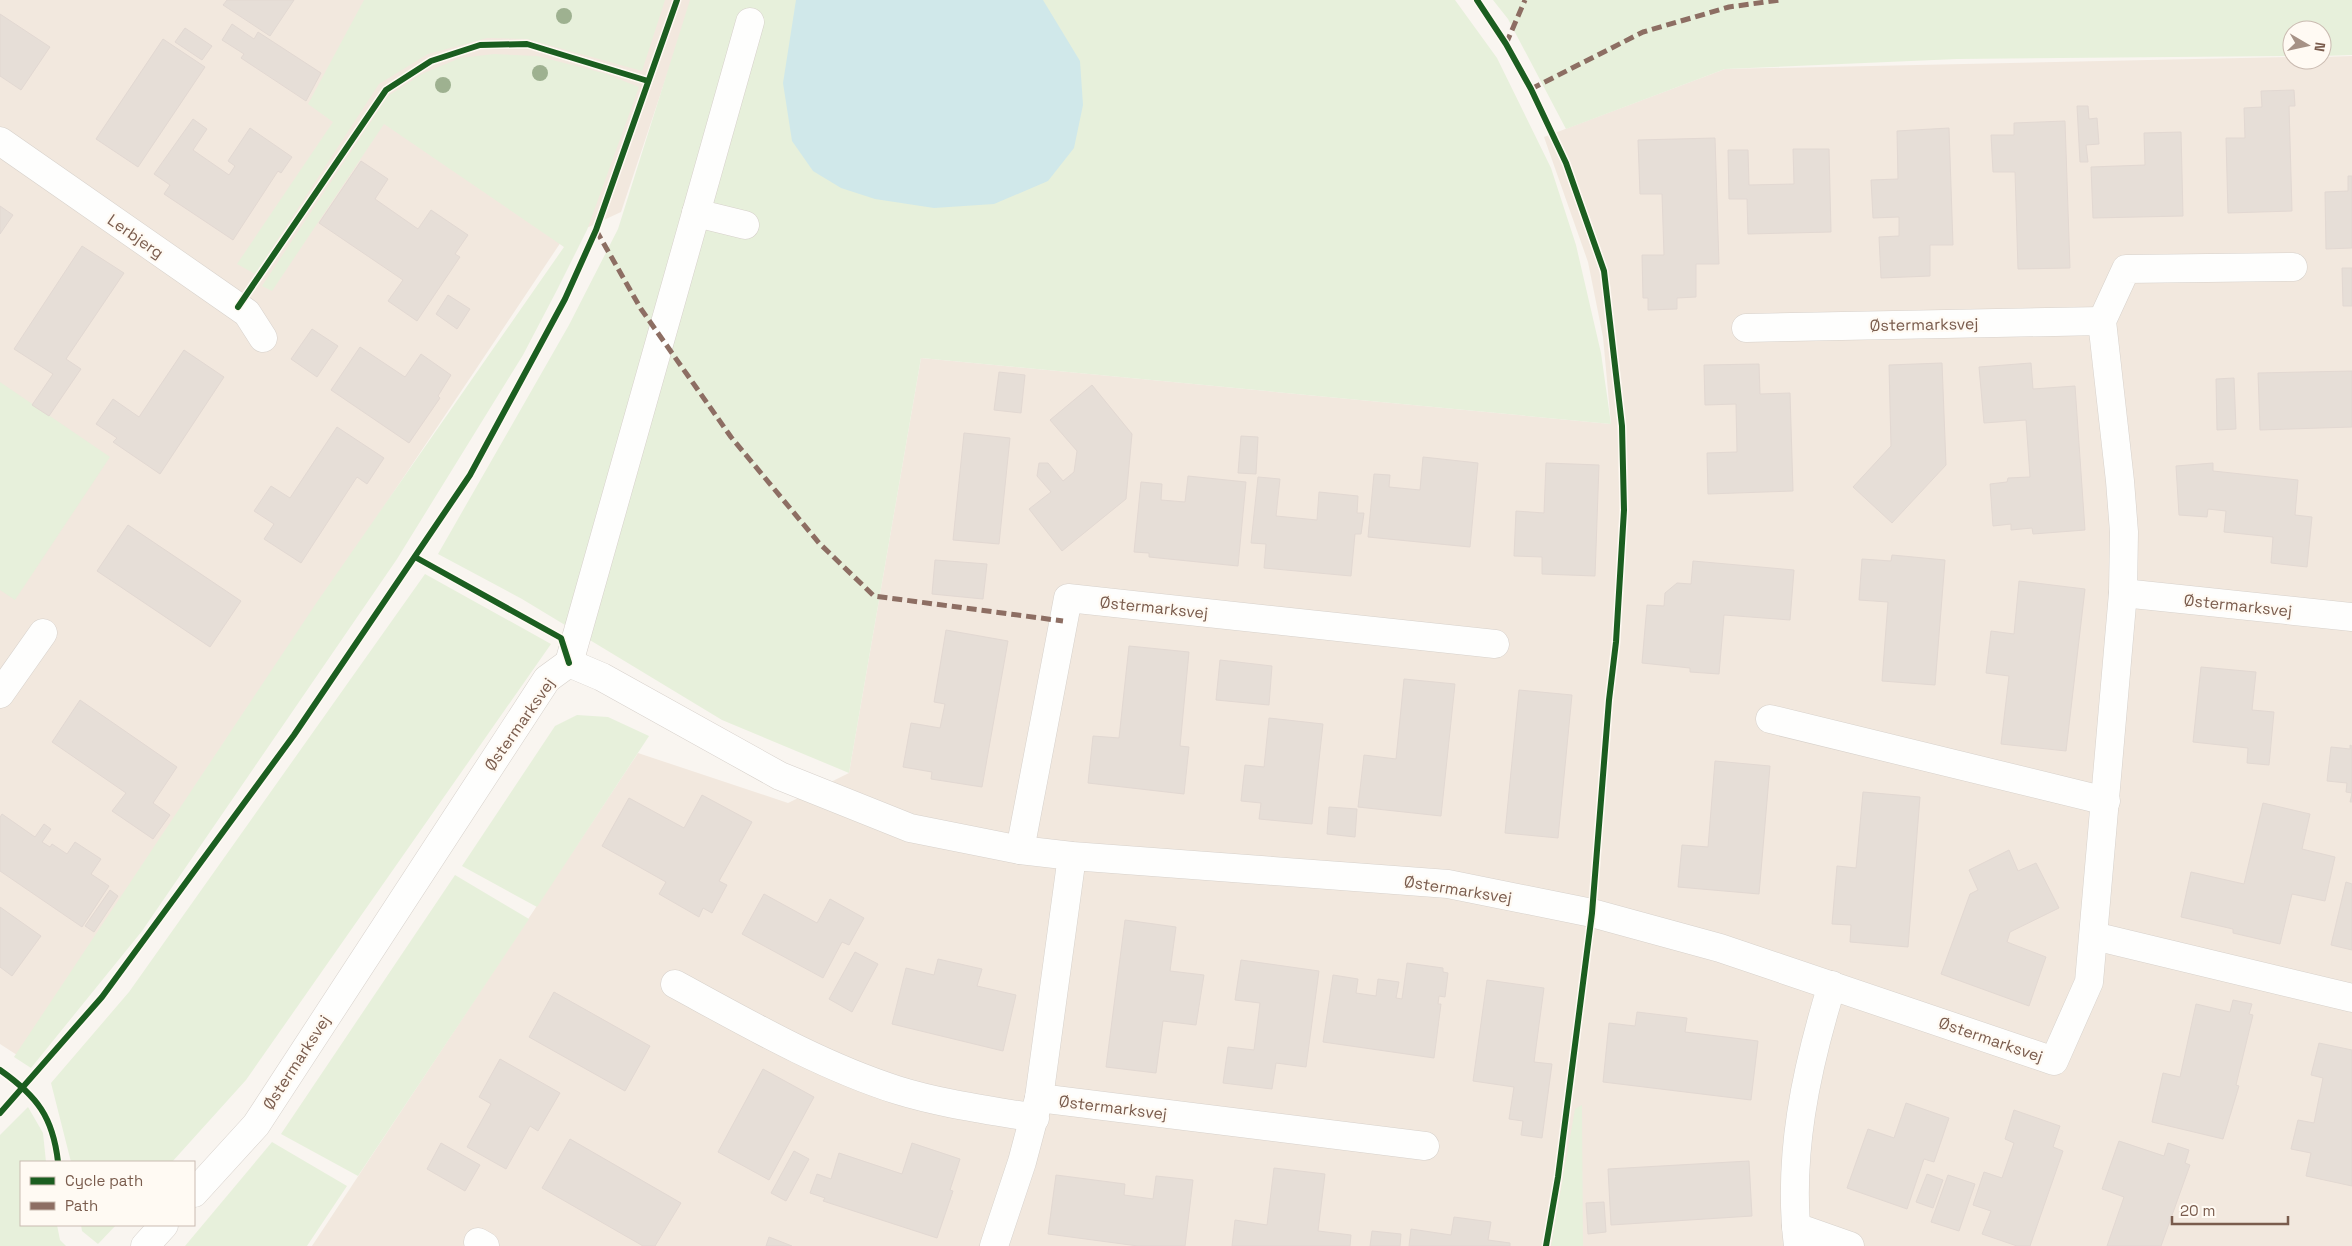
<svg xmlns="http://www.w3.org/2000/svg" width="2352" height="1246" viewBox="0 0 2352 1246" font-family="'Space Grotesk',sans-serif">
	<rect width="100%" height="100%" fill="#f9f5f0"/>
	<g fill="#f2e8de">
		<polygon points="0,0 692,0 621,212 563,239 17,1055 0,1044"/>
		<polygon points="2352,56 2352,1246 312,1246 638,753 788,803 849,773 921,358 1611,424 1603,337 1588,262 1544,137 1725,69 2292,57 2292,60 2322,60 2322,57"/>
	</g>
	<g fill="#e7f0db">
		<polygon points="364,0 665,0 642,71 527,39 487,38 428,54 379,84 255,274 237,264 333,122 308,104"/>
		<polygon points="690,0 1455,0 1497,58 1551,168 1576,245 1601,353 1611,424 921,358 849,773 722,720 522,599 438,554 569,325 618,229"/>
		<polygon points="1493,0 2352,0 2352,55 2322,56 2322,30 2292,30 2292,56 1957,59 1725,69 1566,129 1508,19"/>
		<polygon points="494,54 537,56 603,73 639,87 587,230 557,290 523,355 397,559 142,931 31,1068 14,1057 317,602 564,247 384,124 272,291 262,286 388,96 424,73 460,58"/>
		<polygon points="0,382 110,457 15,600 0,590"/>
		<polygon points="425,574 551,644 246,1080 172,1162 71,1162 51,1083 129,992"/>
		<polygon points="577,715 608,717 649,736 537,907 462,866 555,726"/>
		<polygon points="455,875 529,919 358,1176 281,1134"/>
		<polygon points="1582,1105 1583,1246 1551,1246 1575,1109"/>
		<polygon points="28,1107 43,1133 46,1162 21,1162 21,1225 57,1225 60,1240 66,1246 0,1246 0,1135"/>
		<polygon points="272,1142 347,1186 307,1246 185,1246"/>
		<polygon points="81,1225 116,1225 98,1244 82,1231"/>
	</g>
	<polygon fill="#d0e8ea" points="796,0 1043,0 1080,61 1083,105 1074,148 1048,181 994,204 934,208 875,199 841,188 813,171 792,141 783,83"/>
	<g fill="#e6ded7" stroke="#e2d8d2">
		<polygon points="227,0 294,0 270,36 223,5"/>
		<polygon points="0,14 50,47 21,90 0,76"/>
		<polygon points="232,24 254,39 258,32 321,73 306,101 241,58 244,54 222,40"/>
		<polygon points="185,28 212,46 202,60 175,42"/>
		<polygon points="163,39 205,67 138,167 96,139"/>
		<polygon points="2294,90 2295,106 2289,106 2292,211 2228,213 2226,138 2245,138 2244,108 2262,107 2261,91"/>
		<polygon points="2077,106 2088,106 2089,119 2097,118 2099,144 2086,145 2088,162 2080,162"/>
		<polygon points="193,119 207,129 193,150 229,175 235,166 228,161 250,128 292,157 281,173 278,171 233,240 164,194 170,185 154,174"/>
		<polygon points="2065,121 2070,268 2018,269 2015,172 1993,172 1991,135 2014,135 2014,123"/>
		<polygon points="1949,128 1953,245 1930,245 1930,276 1881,278 1879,237 1899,236 1899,217 1873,218 1871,180 1898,179 1897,131"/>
		<polygon points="2181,132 2183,216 2093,218 2091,167 2145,165 2144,133"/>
		<polygon points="1715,138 1719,264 1696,264 1696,297 1677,298 1677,309 1648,310 1648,298 1643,298 1642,255 1664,255 1662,194 1640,194 1638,140"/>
		<polygon points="1793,149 1829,149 1831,232 1748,234 1747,199 1729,199 1728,150 1748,150 1749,185 1794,184"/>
		<polygon points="361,161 388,179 375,199 418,229 431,210 468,235 455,254 460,257 417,321 388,301 403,280 319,223"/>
		<polygon points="2348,176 2352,176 2352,248 2326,249 2325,192 2348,191"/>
		<polygon points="0,206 13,215 0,234"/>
		<polygon points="82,246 124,273 66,359 81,369 49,416 32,405 53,374 14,349"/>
		<polygon points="2342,268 2352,268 2352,306 2343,306"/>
		<polygon points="448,295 470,309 457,329 436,314"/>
		<polygon points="312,329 338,346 317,377 291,359"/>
		<polygon points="360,347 405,377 421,354 451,375 438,396 440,398 409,443 331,390"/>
		<polygon points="184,350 224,377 160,474 113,442 117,438 96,424 113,399 139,417"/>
		<polygon points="1942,363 1946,465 1892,523 1853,487 1891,446 1889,365"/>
		<polygon points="2031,363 2033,389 2075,386 2085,530 2033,534 2032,528 2011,530 2011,524 1993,526 1990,484 2007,482 2008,478 2030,477 2026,420 1984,423 1979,367"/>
		<polygon points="1759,364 1760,394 1790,393 1793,491 1708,494 1707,453 1737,452 1736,404 1705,405 1704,365"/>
		<polygon points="2352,371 2352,427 2260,430 2258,373"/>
		<polygon points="999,372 1025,375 1021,413 994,410"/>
		<polygon points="2234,378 2236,429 2217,430 2216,379"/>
		<polygon points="1092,385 1132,434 1126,499 1062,551 1029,509 1051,492 1037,476 1039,463 1048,463 1063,481 1074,472 1077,451 1050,420"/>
		<polygon points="337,427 384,458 367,484 357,477 301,563 264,539 274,524 254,511 271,486 290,498"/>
		<polygon points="964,433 1010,438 999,544 953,540"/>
		<polygon points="1241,436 1258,437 1256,474 1238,473"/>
		<polygon points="1423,457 1478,463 1470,547 1368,537 1374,474 1390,475 1389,487 1420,490"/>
		<polygon points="1546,463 1599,465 1595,576 1542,574 1542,557 1514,556 1516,511 1544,513"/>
		<polygon points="2213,463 2213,471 2298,480 2295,515 2312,517 2307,567 2271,563 2273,537 2224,532 2226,511 2208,509 2207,517 2179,515 2176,466"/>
		<polygon points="1188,476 1246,482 1238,566 1149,557 1149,553 1134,552 1141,482 1162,484 1161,500 1185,502"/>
		<polygon points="1258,477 1280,479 1276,516 1317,520 1319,492 1358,496 1357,513 1364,513 1361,534 1355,534 1351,576 1264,568 1266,544 1251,543"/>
		<polygon points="128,525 241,601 210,647 97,571"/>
		<polygon points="1892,555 1945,560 1935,685 1882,681 1888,602 1859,600 1862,559 1891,561"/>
		<polygon points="935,560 987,564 983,599 932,594"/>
		<polygon points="1693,561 1794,570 1790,620 1724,615 1719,674 1690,672 1690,668 1642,663 1647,605 1664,606 1665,593 1677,583 1691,584"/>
		<polygon points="2019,581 2085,589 2066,751 2001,744 2009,676 1986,673 1991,631 2014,634"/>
		<polygon points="946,630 1008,641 982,787 931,779 932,772 903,767 911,723 940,728 945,704 934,702"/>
		<polygon points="1129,646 1189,652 1180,746 1189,747 1184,794 1088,783 1093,736 1119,738"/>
		<polygon points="1220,660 1272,666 1269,705 1216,700"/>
		<polygon points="2201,667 2256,672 2252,710 2274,712 2269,765 2247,763 2248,748 2193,742"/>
		<polygon points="1404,679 1455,684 1441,816 1358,807 1364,755 1396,759"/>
		<polygon points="1519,690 1572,695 1558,838 1505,833"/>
		<polygon points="80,700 177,767 153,803 170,815 153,839 112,811 126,793 52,742"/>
		<polygon points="1269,718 1323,724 1312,824 1259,819 1261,803 1241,801 1245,765 1264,767"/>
		<polygon points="2350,745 2352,746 2352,802 2350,802 2352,793 2346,792 2347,783 2327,781 2331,747 2350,749"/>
		<polygon points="1715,761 1770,766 1759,894 1678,887 1682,845 1708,847"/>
		<polygon points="1863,792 1920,797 1908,947 1850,942 1851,925 1832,924 1837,866 1856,868"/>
		<polygon points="702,795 752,822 719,881 727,885 712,913 703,908 699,917 659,894 666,882 602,846 629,798 684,828"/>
		<polygon points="2263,803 2310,814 2302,849 2335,857 2325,901 2292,894 2280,944 2233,933 2233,929 2181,917 2191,872 2244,884"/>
		<polygon points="1329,807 1357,809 1355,837 1327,834"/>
		<polygon points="2,814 35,837 44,824 51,829 42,842 50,847 52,844 67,854 75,842 101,859 91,874 109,886 82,927 0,871 0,817"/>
		<polygon points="2009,850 2018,871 2036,863 2059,908 2010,932 2007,942 2046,957 2029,1006 1941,974 1970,894 1978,890 1969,870"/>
		<polygon points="2346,882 2352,884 2352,950 2331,945"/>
		<polygon points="110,890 118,896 94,932 85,926"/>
		<polygon points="764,894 817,923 830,899 864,918 849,945 842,942 823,978 742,934"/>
		<polygon points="0,907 41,936 12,976 0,967"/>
		<polygon points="1125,920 1176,927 1170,971 1204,975 1196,1025 1163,1021 1156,1073 1106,1067"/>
		<polygon points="855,952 878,964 852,1012 829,999"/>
		<polygon points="938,959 982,969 977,986 1016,995 1003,1051 892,1024 906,968 934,975"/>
		<polygon points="1241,960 1319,971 1306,1067 1276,1063 1272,1089 1223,1083 1228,1047 1254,1050 1260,1003 1235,1000"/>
		<polygon points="1407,963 1443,968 1443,972 1448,973 1445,997 1439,996 1438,1004 1441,1004 1434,1058 1323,1042 1333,975 1358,979 1356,993 1376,996 1378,979 1399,982 1396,998 1402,999"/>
		<polygon points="1487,980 1544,988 1534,1062 1552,1064 1542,1138 1521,1135 1523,1121 1509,1119 1514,1087 1473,1081"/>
		<polygon points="554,992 650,1046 625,1091 529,1037"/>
		<polygon points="2233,1000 2252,1004 2249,1014 2253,1015 2236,1085 2239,1086 2223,1139 2152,1122 2163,1073 2180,1077 2196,1004 2230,1012"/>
		<polygon points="1637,1012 1687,1018 1685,1032 1758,1041 1751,1100 1603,1082 1609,1023 1635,1026"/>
		<polygon points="2319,1043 2352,1050 2352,1186 2306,1176 2311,1153 2291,1149 2298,1120 2314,1123 2323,1078 2311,1075"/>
		<polygon points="500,1059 560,1093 538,1131 530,1126 506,1169 467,1147 491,1104 479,1097"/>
		<polygon points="763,1069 814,1097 769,1180 718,1152"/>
		<polygon points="1906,1103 1949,1118 1934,1162 1924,1159 1907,1209 1847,1188 1868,1129 1894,1138"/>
		<polygon points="2014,1110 2060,1126 2053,1147 2063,1151 2030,1246 2017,1246 1982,1234 1991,1211 1973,1205 1984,1172 2002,1178 2014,1143 2005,1139"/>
		<polygon points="570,1139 681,1203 655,1246 643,1246 542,1188"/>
		<polygon points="2119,1141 2164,1156 2168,1143 2189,1150 2185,1163 2190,1165 2161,1246 2107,1246 2124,1197 2102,1189"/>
		<polygon points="441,1143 480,1165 465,1191 427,1169"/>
		<polygon points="912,1143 960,1159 950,1190 953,1191 937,1238 823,1201 825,1198 810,1193 817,1174 831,1179 839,1153 902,1174"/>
		<polygon points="794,1151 809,1159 786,1201 771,1193"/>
		<polygon points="1749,1161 1752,1216 1611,1225 1608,1169"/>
		<polygon points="1274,1168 1325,1174 1318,1231 1351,1235 1350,1246 1232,1246 1235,1220 1267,1225"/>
		<polygon points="1927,1174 1943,1180 1933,1208 1916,1202"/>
		<polygon points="1056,1175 1125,1184 1124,1195 1153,1199 1156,1176 1193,1180 1185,1246 1138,1246 1048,1234"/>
		<polygon points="1948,1175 1975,1184 1959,1231 1931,1222"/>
		<polygon points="1604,1202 1606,1232 1588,1234 1586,1203"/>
		<polygon points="1454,1217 1491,1222 1488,1240 1510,1243 1510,1246 1409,1246 1411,1229 1451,1235"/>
		<polygon points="1372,1231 1401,1234 1400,1246 1370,1246"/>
		<polygon points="769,1237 792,1246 766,1246"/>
	</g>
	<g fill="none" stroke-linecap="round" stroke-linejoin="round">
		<defs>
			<g id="minor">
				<polyline points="0,141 247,313 263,338"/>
				<polyline points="696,213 745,225"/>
				<polyline points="1746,328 2102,321"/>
				<polyline points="2123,593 2352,617"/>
				<polyline points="569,663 750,22"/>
				<polyline points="0,694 43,633"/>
				<polyline points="1770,719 2106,801"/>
				<polyline points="1020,850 1068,598 1495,644"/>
				<polyline points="2094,936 2352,998"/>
				<path d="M675 984C747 1023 819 1065 897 1090 942 1104 989 1110 1035 1118"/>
				<polyline points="1039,1098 1425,1146"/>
				<polyline points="194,1193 256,1125 547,679 569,663 602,677 780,776 910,828 1020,850 1072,856 1448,884 1592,913 1720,948 2054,1061 2089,982 2123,593 2124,532 2120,481 2102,321 2126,269 2293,267"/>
				<polyline points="1796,1227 1850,1246"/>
				<polyline points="478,1242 485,1246"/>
				<polyline points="145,1246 164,1225"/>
				<polyline points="994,1246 1022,1162 1039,1098 1072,856"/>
				<path d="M1798 1246C1787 1157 1806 1069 1832 985"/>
			</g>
		</defs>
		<use href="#minor" stroke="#d7d1cb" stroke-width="29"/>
		<use href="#minor" stroke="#fefefd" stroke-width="28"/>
		<g stroke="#8d6e63" stroke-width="5" stroke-dasharray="10 5" stroke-linecap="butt">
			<polyline points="1506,44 1525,0"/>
			<polyline points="1531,89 1643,32 1729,7 1780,0"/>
			<polyline points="596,230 641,309 731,437 819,543 874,596 1063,621"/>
		</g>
		<defs>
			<g id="cycleway">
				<polyline points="1477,0 1506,44 1531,89 1566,163 1604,271 1622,426 1624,510 1616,642 1609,700 1592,913 1558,1177 1546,1246"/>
				<polyline points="238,307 386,90 431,61 480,45 527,44 648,81"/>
				<polyline points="415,557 561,638 569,663"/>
				<path d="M0 1070C37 1096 53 1117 58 1162"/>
				<polyline points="0,1113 102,997 294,735 470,475 565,299 596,230 677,0"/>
			</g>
		</defs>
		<use href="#cycleway" stroke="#fffaf3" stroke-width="9"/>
		<use href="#cycleway" stroke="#1b5e20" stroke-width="6"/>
	</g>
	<g fill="#9eb190">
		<circle cx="564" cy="16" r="8"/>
		<circle cx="540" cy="73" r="8"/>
		<circle cx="443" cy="85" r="8"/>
	</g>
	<g text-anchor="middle" stroke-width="4.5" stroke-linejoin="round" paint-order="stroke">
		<g font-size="16" fill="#7a5c4d" stroke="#fffaf3">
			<text transform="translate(136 236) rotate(35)" y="6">Lerbjerg</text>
			<text transform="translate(1924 324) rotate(-1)" y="6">Østermarksvej</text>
			<text transform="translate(2238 605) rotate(6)" y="6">Østermarksvej</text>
			<text transform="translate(1154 607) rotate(6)" y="6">Østermarksvej</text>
			<text transform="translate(519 724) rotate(-55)" y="6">Østermarksvej</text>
			<text transform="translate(1458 889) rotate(9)" y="6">Østermarksvej</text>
			<text transform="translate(1991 1039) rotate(19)" y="6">Østermarksvej</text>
			<text transform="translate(296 1062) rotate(-57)" y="6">Østermarksvej</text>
			<text transform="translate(1113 1107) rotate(7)" y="6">Østermarksvej</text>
		</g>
	</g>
	<rect x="20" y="1161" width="175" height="65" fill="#fffaf3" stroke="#cabbb1"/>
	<rect x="30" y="1177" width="25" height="8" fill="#1b5e20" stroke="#cabbb1"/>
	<text x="65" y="1186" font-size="15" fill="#7a5c4d">Cycle path</text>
	<rect x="30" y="1202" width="25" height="8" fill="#8d6e63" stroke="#cabbb1"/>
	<text x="65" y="1211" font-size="15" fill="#7a5c4d">Path</text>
	<g transform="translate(2307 45) rotate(99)"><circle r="24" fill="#fffaf3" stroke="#cabbb1"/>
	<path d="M0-4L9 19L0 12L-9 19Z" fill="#a69286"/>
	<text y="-8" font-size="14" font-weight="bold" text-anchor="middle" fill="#7a5c4d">N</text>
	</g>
	<path d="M2172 1216v8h116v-8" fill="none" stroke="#7a5c4d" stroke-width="2.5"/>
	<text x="2180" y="1216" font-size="15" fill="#7a5c4d" stroke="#fffaf3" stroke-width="4" paint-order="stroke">20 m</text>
</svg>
